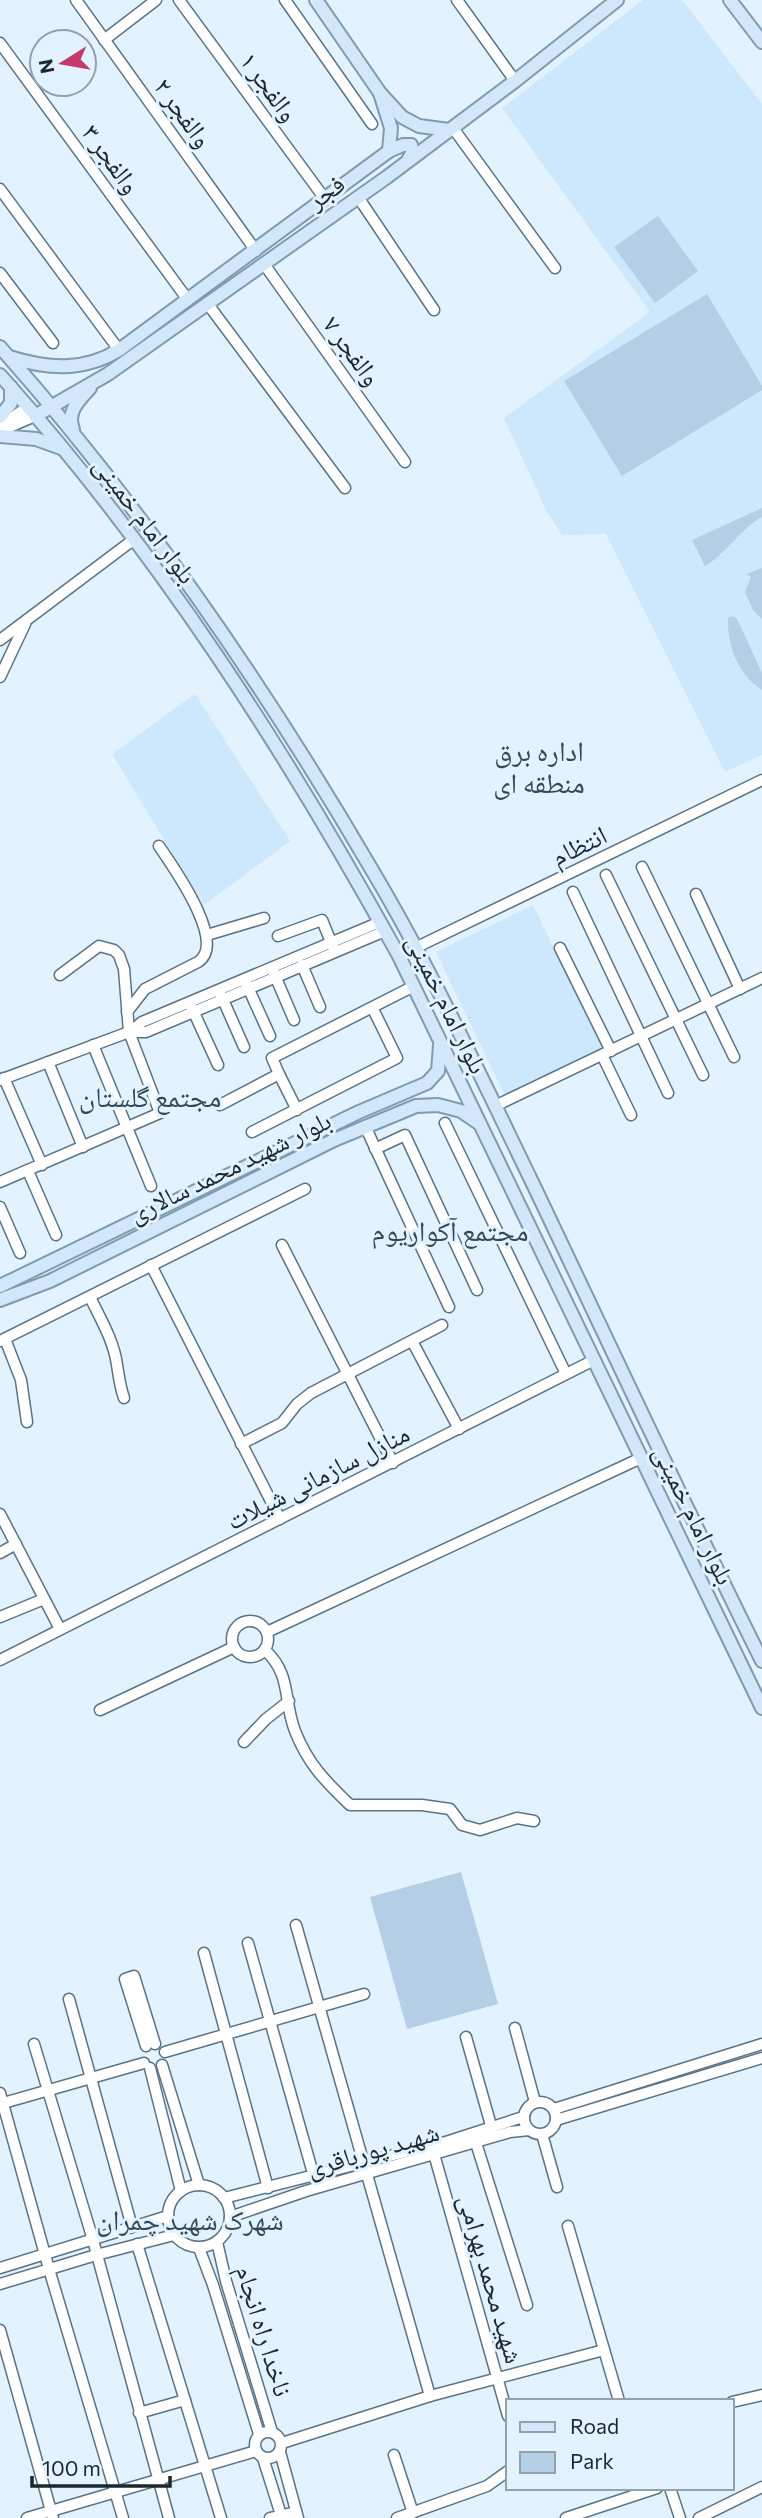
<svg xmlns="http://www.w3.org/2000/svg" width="762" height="2518" viewBox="0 0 762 2518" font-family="Commissioner,'Noto Naskh Arabic',sans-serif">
	<rect width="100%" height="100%" fill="#e2f2ff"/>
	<g fill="#cde7fd">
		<polygon points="643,0 682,0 762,104 762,755 725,772 606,534 562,535 547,512 504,418 650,312 502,108"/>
		<polygon points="195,694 290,841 204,905 112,754"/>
		<polygon points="533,905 604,1051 506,1098 436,952"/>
	</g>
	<g fill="#b4cfe5">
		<polygon points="658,216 698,271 655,303 614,247"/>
		<polygon points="707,294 762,386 762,390 622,476 564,381"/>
		<path d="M762 508V517C740 529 727 553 705 566L692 540Z"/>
		<polygon points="762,568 762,619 753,610 745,592 751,577 747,574"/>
		<path d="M733 616 737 619 762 673V690C738 674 727 647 728 618Z"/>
		<polygon points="461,1872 498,2004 407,2029 370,1897"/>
	</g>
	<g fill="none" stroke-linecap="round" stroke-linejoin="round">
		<defs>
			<g id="minor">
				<polyline points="76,0 256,251"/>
				<polyline points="179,0 325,199"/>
				<polyline points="285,0 372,124"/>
				<polyline points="457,0 515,81"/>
				<polyline points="104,40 156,0"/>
				<polyline points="0,43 188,300"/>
				<polyline points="453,128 555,268"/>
				<polyline points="0,189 119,350"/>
				<polyline points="358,197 434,310"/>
				<polyline points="264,264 405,462"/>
				<polyline points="0,273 53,343"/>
				<polyline points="207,303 345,488"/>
				<polyline points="0,426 28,407"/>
				<polyline points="0,431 35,416"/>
				<polyline points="0,640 133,540"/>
				<polyline points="0,677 25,624"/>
				<polyline points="642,867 734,1057"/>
				<polyline points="606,875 703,1075"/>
				<polyline points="573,892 668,1093"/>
				<polyline points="696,894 740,989"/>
				<polyline points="207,935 264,918"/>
				<polyline points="278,936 322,920 333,947"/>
				<polyline points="415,948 762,780"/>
				<polyline points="560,948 611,1051"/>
				<polyline points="302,965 320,1007"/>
				<polyline points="273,971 294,1020"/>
				<polyline points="246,983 270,1036"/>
				<polyline points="220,993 244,1047"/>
				<polyline points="191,1006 218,1065"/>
				<path d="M127 1012 145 989 198 962C228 943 173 867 159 846"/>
				<polyline points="130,1032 142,1022 380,922"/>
				<polyline points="93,1045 151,1186"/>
				<polyline points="602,1055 631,1115"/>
				<polyline points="48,1062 83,1147"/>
				<polyline points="279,1074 297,1110"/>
				<polyline points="4,1078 42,1165"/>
				<polyline points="0,1080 129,1032 146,1032 385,931"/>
				<polyline points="220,1105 279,1074 272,1058 414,986"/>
				<polyline points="495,1106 762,978"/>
				<polyline points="445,1123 566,1374"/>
				<polyline points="365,1126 449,1307"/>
				<polyline points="252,1132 397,1058 373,1009"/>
				<polyline points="375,1149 405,1135 477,1290"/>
				<polyline points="28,1171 56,1235"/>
				<polyline points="0,1182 160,1113 129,1032 124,969 119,955 114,950 99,946 60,975"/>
				<polyline points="0,1207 20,1253"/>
				<polyline points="282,1245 393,1463"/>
				<polyline points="151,1265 280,1519"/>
				<path d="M90 1297C100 1318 114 1341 117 1365 119 1377 120 1387 124 1398"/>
				<polyline points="5,1339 21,1380 27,1422"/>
				<polyline points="0,1341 305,1189"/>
				<polyline points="412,1341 459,1429"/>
				<polyline points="241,1444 282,1423 297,1404 311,1393 442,1325"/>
				<polyline points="0,1514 60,1629"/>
				<polyline points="0,1553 16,1544"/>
				<polyline points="0,1617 44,1599"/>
				<circle cx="250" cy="1639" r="18"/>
				<polyline points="267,1632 641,1458"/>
				<path d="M265 1650C292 1675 283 1700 295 1731 308 1764 325 1781 350 1805H422L450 1809 462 1825 480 1830 517 1818 534 1821"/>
				<polyline points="0,1660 594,1360"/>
				<polyline points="100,1710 234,1647"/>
				<polyline points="244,1742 266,1719 289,1701"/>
				<polyline points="296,1925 430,2396"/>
				<polyline points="248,1943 314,2177"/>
				<polyline points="204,1953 268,2188"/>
				<polyline points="69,1999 132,2227"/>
				<polyline points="515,2028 535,2102"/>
				<polyline points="466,2037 492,2129"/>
				<polyline points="34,2044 93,2240 169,2518"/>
				<polyline points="146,2046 125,1979 134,1976 155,2044"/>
				<polyline points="165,2052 364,1994"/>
				<polyline points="162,2065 199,2185"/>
				<polyline points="150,2068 181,2191"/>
				<polyline points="0,2093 49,2269 123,2518"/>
				<circle cx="540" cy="2118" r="16"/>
				<polyline points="0,2104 144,2063"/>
				<polyline points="554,2109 762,2044"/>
				<polyline points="556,2120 762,2058"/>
				<polyline points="542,2134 557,2187"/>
				<polyline points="476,2143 527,2305"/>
				<polyline points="434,2154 508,2416"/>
				<circle cx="199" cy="2216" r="31"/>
				<polyline points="224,2198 449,2141 523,2117"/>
				<polyline points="230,2217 306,2191 510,2132 529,2130"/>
				<polyline points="568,2226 619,2401"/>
				<polyline points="217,2242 226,2281 272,2432"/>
				<polyline points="137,2244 221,2518"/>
				<polyline points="199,2248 213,2285 259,2434"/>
				<polyline points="0,2268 168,2216"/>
				<polyline points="0,2284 96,2255 174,2235"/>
				<polyline points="0,2330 53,2518"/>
				<polyline points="732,2402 762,2395"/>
				<polyline points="139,2413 185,2400"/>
				<circle cx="268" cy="2445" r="13"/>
				<polyline points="282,2443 430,2396 604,2350"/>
				<polyline points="280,2452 298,2518"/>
				<polyline points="394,2455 413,2513"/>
				<polyline points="263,2458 282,2518"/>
				<polyline points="670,2488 680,2518"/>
				<polyline points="27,2518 256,2451"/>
				<polyline points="270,2518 296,2512"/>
				<polyline points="397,2518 487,2486 508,2471"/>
				<polyline points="566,2518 657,2488"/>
				<polyline points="699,2518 762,2487"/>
			</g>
			<g id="major">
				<polyline points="316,0 380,93 402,117 419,126 449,130"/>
				<polyline points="730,0 762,42"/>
				<polyline points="389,151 403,145 411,145 413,152 408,160"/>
				<path d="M0 347C142 507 264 685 372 870 432 971 482 1079 533 1184 609 1343 683 1503 762 1661"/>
				<path d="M9 357C48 369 83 372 119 350L389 151 391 128 380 93"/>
				<path d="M0 375C157 550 286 751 399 956L762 1708"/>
				<polyline points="35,416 108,374 387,177 515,81 617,0"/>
				<polyline points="0,417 11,403 11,387"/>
				<path d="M73 429C66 412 79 400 90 388"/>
				<polyline points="0,436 36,439 61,448"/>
				<polyline points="0,1286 359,1112 427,1083 438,1071 440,1045"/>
				<polyline points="0,1300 50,1281 334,1140 416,1106 438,1105 461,1111 477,1122"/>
			</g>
		</defs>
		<use href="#minor" stroke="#5b7386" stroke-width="13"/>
		<use href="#major" stroke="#7f9bb0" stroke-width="16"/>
		<use href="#minor" stroke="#fff" stroke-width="10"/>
		<use href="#major" stroke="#d2e8fa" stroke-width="12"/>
	</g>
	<g text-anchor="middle" stroke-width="6" stroke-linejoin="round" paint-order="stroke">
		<g font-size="26" fill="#1d272f" stroke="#e2f2ff">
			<text transform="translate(269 87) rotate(54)" y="9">والفجر ۱</text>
			<text transform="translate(183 113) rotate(54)" y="9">والفجر ۲</text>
			<text transform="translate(111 159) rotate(54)" y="9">والفجر ۳</text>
			<text transform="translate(326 192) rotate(-35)" y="9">فجر</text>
			<text transform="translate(352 351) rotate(54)" y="9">والفجر ۷</text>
			<text transform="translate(145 520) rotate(53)" y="9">بلوار امام خمینی</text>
			<text transform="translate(579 846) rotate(-26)" y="9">انتظام</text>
			<text transform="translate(447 1004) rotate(64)" y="9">بلوار امام خمینی</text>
			<text transform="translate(230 1167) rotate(-26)" y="9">بلوار شهید محمد سالاری</text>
			<text transform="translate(318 1477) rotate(-27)" y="9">منازل سازمانی شیلات</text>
			<text transform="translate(694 1515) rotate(64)" y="9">بلوار امام خمینی</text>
			<text transform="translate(373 2150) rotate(-16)" y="9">شهید پورباقری</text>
			<text transform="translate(491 2279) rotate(74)" y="9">شهید محمد بهرامی</text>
			<text transform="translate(264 2331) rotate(73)" y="9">ناخدا راه انجام</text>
		</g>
		<g font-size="28" fill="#32495b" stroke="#e2f2ff">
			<text x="539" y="761">اداره برق<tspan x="539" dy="32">منطقه ای</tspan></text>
			<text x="150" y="1107">مجتمع گلستان</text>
			<text x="450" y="1241">مجتمع آکواریوم</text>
			<text x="190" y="2230">شهرک شهید چمران</text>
		</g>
	</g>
	<rect x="506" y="2399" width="228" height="91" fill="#e2f2ff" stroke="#93a1ac" stroke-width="2"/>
	<rect x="520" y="2422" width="35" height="10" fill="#d2e8fa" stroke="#93a1ac" stroke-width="2"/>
	<text x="570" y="2434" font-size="21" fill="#1d272f">Road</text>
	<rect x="520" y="2452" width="35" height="21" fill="#b4cfe5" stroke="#93a1ac" stroke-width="2"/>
	<text x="570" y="2469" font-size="21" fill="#1d272f">Park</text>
	<g transform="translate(63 63) rotate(259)"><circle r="33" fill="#e2f2ff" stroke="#93a1ac" stroke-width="2"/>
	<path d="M0-5L12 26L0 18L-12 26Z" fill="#c6396a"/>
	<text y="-10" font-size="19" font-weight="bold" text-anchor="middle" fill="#1d272f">N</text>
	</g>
	<path d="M32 2476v10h138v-10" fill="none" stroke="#1d272f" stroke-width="3.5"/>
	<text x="42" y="2476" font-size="21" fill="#1d272f" stroke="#e2f2ff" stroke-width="5" paint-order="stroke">100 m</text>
</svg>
